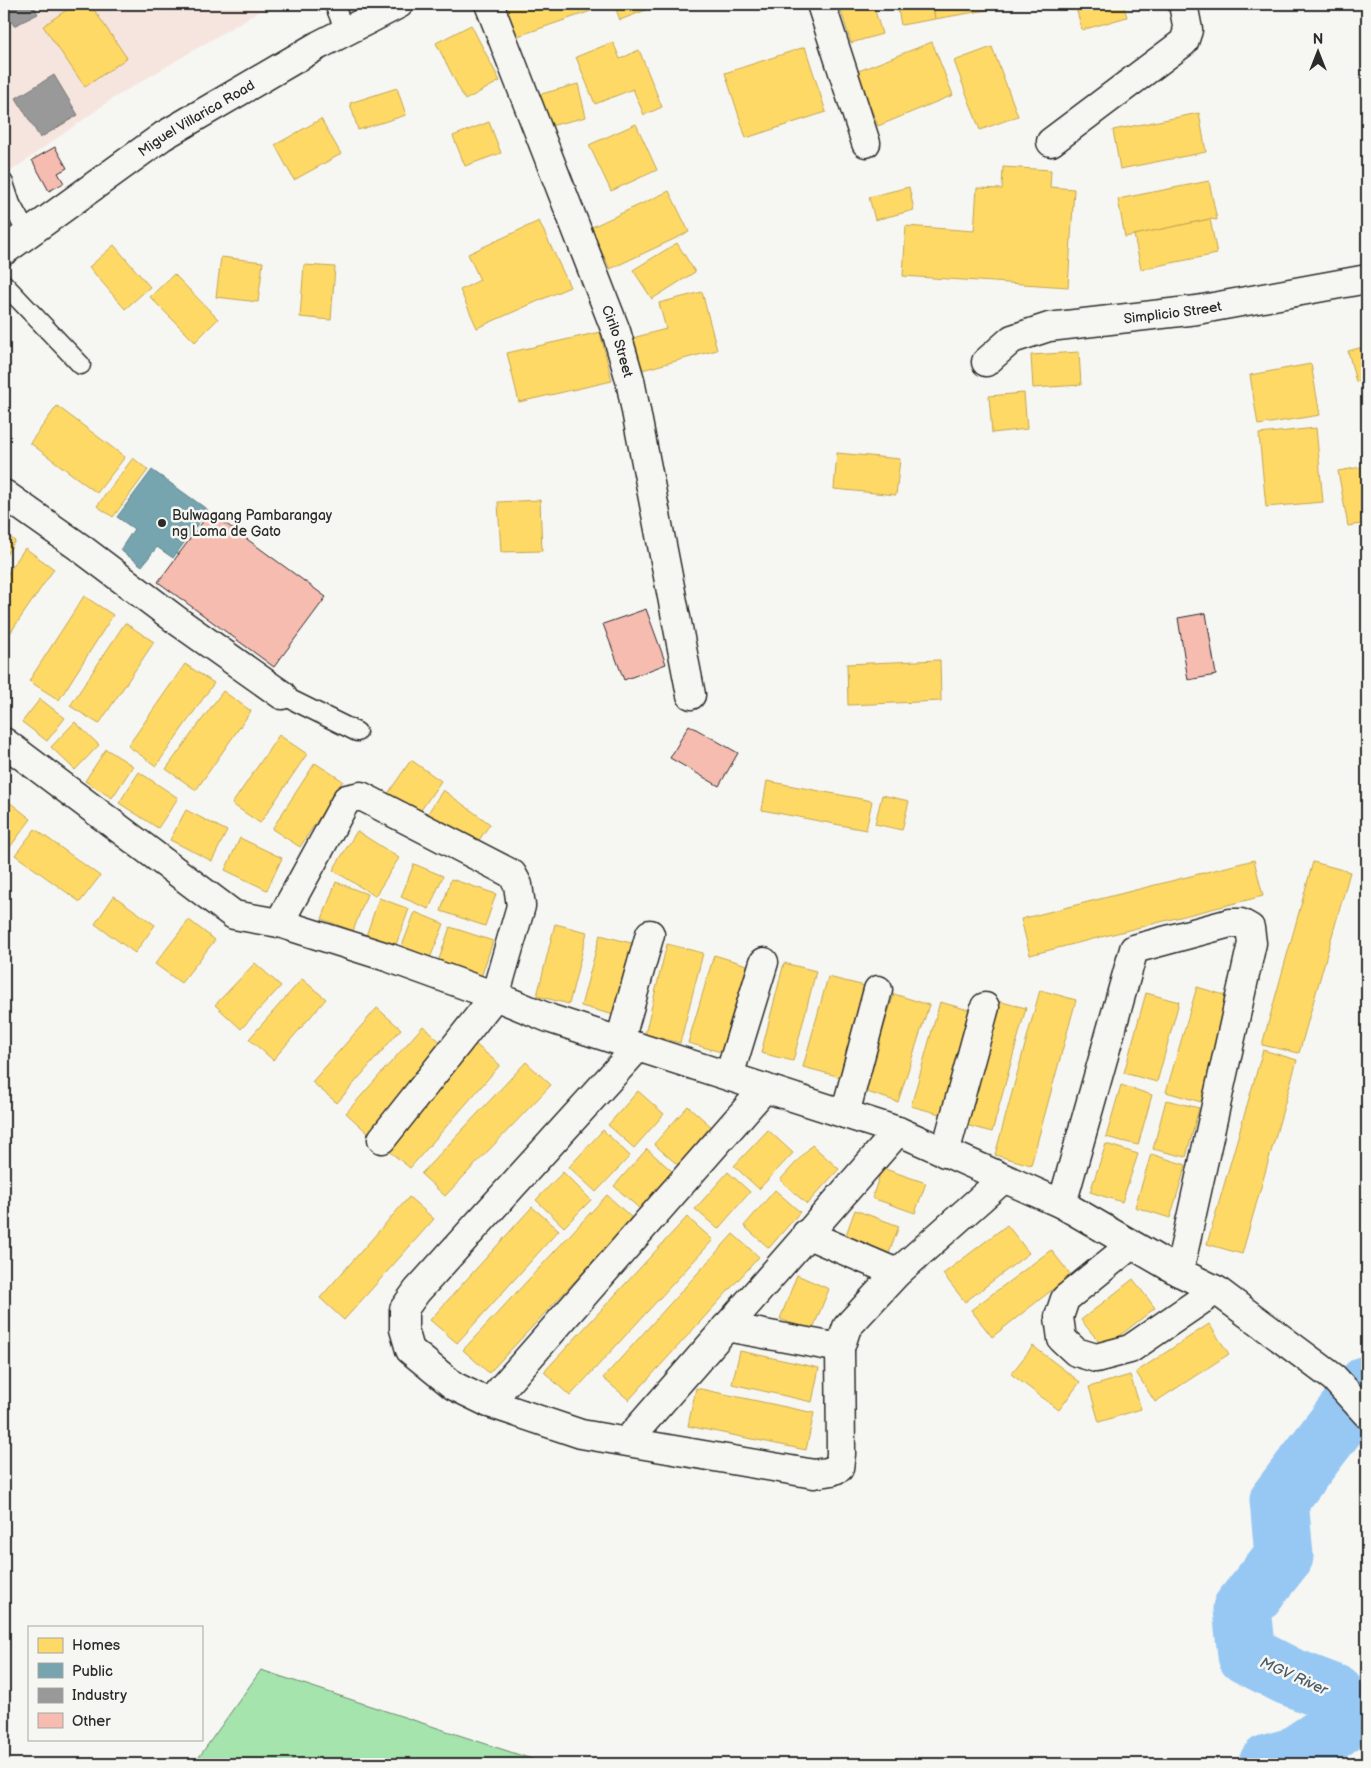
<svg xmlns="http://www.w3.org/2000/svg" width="1371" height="1768" viewBox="0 0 1371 1768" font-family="'Balsamiq Sans',sans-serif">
	<rect width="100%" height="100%" fill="#f6f6f2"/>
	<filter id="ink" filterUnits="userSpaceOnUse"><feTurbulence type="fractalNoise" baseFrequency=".02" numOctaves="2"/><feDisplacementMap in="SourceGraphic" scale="10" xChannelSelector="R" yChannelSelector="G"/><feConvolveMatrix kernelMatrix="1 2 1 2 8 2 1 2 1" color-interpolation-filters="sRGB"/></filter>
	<g filter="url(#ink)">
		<polygon fill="#f6e5de" points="4,4 271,4 112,99 4,176"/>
		<polygon fill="#a5e4ac" stroke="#68886c" points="261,1670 547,1764 194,1764"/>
		<g fill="#ffd966" stroke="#bfa554">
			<polygon points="75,4 90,4 127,58 85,87 43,26"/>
			<polygon points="504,4 588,4 591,11 515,37"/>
			<polygon points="614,4 644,4 646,10 620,20"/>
			<polygon points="693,4 709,4 694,8"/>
			<polygon points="839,4 873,4 882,34 851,43"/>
			<polygon points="897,4 933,4 935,19 901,25"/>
			<polygon points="933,4 986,4 987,10 935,19"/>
			<polygon points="1075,4 1123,4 1127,17 1082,30"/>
			<polygon points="471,25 500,81 465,100 436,43"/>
			<polygon points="613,42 620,59 639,50 662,107 644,115 633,89 595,104 576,57"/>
			<polygon points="932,42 953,95 878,126 856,72"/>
			<polygon points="805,47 826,112 746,138 725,73"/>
			<polygon points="992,47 1018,116 980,130 954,61"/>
			<polygon points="578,84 586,117 542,128 534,96"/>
			<polygon points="397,88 406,115 358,130 350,103"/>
			<polygon points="1199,113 1206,152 1120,169 1113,130"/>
			<polygon points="321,119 341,154 294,180 275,145"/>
			<polygon points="489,122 501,153 465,166 453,136"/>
			<polygon points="636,124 657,170 611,191 589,145"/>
			<polygon points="1003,167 1051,170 1050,187 1074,189 1068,287 903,276 906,226 974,231 977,188 1002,189"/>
			<polygon points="1209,181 1217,220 1210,219 1125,237 1118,199"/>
			<polygon points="909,187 914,210 875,220 869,197"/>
			<polygon points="669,191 689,232 610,269 590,228"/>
			<polygon points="1210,219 1217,254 1141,269 1134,235"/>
			<polygon points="539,221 570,287 477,328 460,290 480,280 468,254"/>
			<polygon points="677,243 695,272 652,299 633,270"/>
			<polygon points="114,245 150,287 125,309 89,267"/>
			<polygon points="221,257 263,262 258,302 216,297"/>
			<polygon points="304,265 335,267 331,320 300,317"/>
			<polygon points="174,274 218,319 195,342 150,297"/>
			<polygon points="702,292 717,350 638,371 629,339 666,329 659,303"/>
			<polygon points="600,332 612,381 519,402 507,353"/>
			<polygon points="1367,346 1367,379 1356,382 1348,351"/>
			<polygon points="1079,352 1081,385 1033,388 1031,355"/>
			<polygon points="1311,364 1320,415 1258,425 1250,375"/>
			<polygon points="1024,393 1027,429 992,433 989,396"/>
			<polygon points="57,406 125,457 97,493 30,443"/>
			<polygon points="1316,428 1323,502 1266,507 1259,434"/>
			<polygon points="837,453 900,459 896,495 834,489"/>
			<polygon points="133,458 148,470 113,517 97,506"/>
			<polygon points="1367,466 1367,523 1348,526 1338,471"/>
			<polygon points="540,500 542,551 501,552 498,502"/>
			<polygon points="4,533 15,541 4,558"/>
			<polygon points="25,548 54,569 4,642 4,579"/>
			<polygon points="84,596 113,615 59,700 29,681"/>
			<polygon points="125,623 154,642 99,724 70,706"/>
			<polygon points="940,660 941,701 848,705 847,664"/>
			<polygon points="185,664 214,683 156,766 128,746"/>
			<polygon points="223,691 251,711 196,790 166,769"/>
			<polygon points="40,699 65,718 47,741 22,722"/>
			<polygon points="75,722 99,745 75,770 51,747"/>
			<polygon points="279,735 307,754 260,823 232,804"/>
			<polygon points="106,749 133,766 112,798 85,781"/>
			<polygon points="411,760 441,781 417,816 387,795"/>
			<polygon points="315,763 343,781 300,847 272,829"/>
			<polygon points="139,772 178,798 158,828 119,803"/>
			<polygon points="767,781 872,801 866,830 762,810"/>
			<polygon points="443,790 490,824 475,846 428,813"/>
			<polygon points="882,795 909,801 902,830 875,824"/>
			<polygon points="4,798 31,819 10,847 4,842"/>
			<polygon points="186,810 227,831 212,861 170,840"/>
			<polygon points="35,829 100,876 80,902 15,855"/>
			<polygon points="357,831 399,858 375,896 333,870"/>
			<polygon points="240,838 282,858 267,890 225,870"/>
			<polygon points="1254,860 1263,896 1030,955 1021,919"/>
			<polygon points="1313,862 1350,872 1299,1053 1262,1045"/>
			<polygon points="414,864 443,876 429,909 401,897"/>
			<polygon points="451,879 496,894 485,926 441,911"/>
			<polygon points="336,882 367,894 353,931 322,919"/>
			<polygon points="114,896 155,925 135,953 95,924"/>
			<polygon points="379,898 409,909 395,947 366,936"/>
			<polygon points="415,912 444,924 430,958 402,946"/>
			<polygon points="189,920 215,940 181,983 155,964"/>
			<polygon points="555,924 587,932 569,1004 537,996"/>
			<polygon points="450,927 493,941 481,977 438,962"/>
			<polygon points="600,935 635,944 614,1015 581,1006"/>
			<polygon points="667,944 703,953 680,1043 645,1034"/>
			<polygon points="714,955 747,965 721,1052 688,1043"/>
			<polygon points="255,963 281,986 241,1029 215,1005"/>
			<polygon points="784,963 816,971 793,1061 761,1053"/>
			<polygon points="828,977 865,986 841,1077 803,1067"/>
			<polygon points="302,979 326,999 273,1060 249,1039"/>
			<polygon points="1197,987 1231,997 1201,1102 1166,1092"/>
			<polygon points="1040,990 1076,1000 1031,1165 995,1155"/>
			<polygon points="1146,993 1179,1002 1157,1082 1124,1073"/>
			<polygon points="894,994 929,1005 898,1102 864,1091"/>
			<polygon points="993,1000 1026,1008 992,1132 958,1123"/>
			<polygon points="940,1002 976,1012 947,1116 911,1106"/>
			<polygon points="377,1008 401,1029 337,1103 312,1082"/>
			<polygon points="423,1026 447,1048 370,1135 346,1113"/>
			<polygon points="474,1043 500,1065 410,1168 384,1147"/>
			<polygon points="1263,1050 1297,1060 1242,1254 1207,1244"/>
			<polygon points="526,1062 551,1085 445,1196 421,1174"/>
			<polygon points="1121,1085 1152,1095 1138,1145 1106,1137"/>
			<polygon points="638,1091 664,1114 634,1148 608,1125"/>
			<polygon points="1166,1100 1199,1108 1186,1157 1153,1149"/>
			<polygon points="688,1106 714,1129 680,1167 654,1144"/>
			<polygon points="603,1130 630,1156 596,1192 569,1167"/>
			<polygon points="768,1130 793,1153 759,1189 734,1166"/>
			<polygon points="1106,1144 1138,1154 1122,1202 1090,1192"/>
			<polygon points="812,1145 839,1169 807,1204 780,1180"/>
			<polygon points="647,1149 673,1172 640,1209 614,1186"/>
			<polygon points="1151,1154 1186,1165 1170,1218 1135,1207"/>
			<polygon points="882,1168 926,1183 915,1213 872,1198"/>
			<polygon points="563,1172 591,1200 564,1227 536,1200"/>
			<polygon points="728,1172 750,1192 718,1229 695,1209"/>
			<polygon points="775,1190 800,1212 769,1248 744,1226"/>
			<polygon points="607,1195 633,1219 489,1373 463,1350"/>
			<polygon points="409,1197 434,1219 344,1320 320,1298"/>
			<polygon points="532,1207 559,1230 457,1343 430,1320"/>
			<polygon points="855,1210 899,1226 888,1256 844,1240"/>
			<polygon points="687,1217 713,1240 570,1396 544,1372"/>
			<polygon points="1007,1225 1029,1253 965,1302 943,1274"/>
			<polygon points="733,1234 759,1257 629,1400 603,1378"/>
			<polygon points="1051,1250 1071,1275 992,1337 971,1310"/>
			<polygon points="797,1275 829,1289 812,1331 780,1319"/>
			<polygon points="1133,1279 1155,1308 1104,1348 1081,1320"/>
			<polygon points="1209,1324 1229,1354 1155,1402 1136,1372"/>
			<polygon points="1033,1346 1080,1382 1059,1410 1011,1374"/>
			<polygon points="740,1351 819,1368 812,1402 732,1384"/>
			<polygon points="1130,1375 1141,1409 1099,1422 1089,1387"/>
			<polygon points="696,1388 814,1413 806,1450 688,1426"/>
		</g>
		<polygon fill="#76a5af" stroke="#608087" points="152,470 208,510 173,558 157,547 142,566 120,550 134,529 117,517"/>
		<g fill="#999" stroke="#787878">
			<polygon points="4,4 33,4 38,14 14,26 7,14 4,16"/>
			<polygon points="54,75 78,115 40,138 16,98"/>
		</g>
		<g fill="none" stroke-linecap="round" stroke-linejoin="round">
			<polyline stroke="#97c8f3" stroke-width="59" points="1268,1764 1293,1757 1335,1729 1335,1694 1288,1676 1247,1655 1242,1609 1284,1556 1279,1500 1367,1385"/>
		</g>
		<g fill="#f6bcb0" stroke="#2b2b2b">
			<polygon points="55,147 67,168 58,173 64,183 49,191 32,160"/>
			<polygon points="210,512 326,597 274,667 158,582"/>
			<polygon points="646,609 666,664 624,680 603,624"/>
			<polygon points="1206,613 1216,675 1188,680 1178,618"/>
			<polygon points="689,725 738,753 719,786 670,758"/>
		</g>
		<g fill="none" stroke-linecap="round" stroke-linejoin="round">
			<defs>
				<g id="lane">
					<polyline points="334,4 345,31"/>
					<polyline points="4,183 11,204 27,233"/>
					<polyline points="4,284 81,365"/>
					<polyline points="282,695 357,732"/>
				</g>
				<g id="street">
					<path id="s1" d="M489 4 616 331 630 380 691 695"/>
					<polyline points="821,4 866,143"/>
					<polyline points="1051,142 1184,42 1188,30 1183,4"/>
					<path id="s2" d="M986 362 1012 339 1049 327 1197 310 1367 279"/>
					<polyline points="4,494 82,549 179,622 282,695"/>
					<polyline points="4,742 234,915 279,923 390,958 495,996 551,1019 898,1131 1062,1204 1179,1272 1216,1290 1334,1378 1367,1414"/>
					<polyline points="279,923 347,799 361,796 512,874 518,885 521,906 495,996 382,1139"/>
					<polyline points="620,1041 650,934"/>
					<polyline points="638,1047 417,1291 404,1309 404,1329 410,1350 454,1386 489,1403 581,1434 814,1474 832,1471 839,1468 841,1454 840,1348 847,1327 897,1273 1003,1179"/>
					<polyline points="729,1076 764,962"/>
					<polyline points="845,1114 878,990"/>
					<polyline points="945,1153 985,1007"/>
					<polyline points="1062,1204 1134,949 1230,923 1241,923 1250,928 1252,943 1179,1272"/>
					<polyline points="806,1234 897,1273"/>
					<polyline points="1131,1245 1065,1299 1059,1317 1062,1339 1076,1352 1096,1358 1130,1349 1216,1290"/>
					<polyline points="726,1327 840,1348"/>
					<polyline points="489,1403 765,1088"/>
					<polyline points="627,1441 898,1131"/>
				</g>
				<g id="secondary">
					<path id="s3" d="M4 251 163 136 319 45 399 4"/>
				</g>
			</defs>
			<use href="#lane" stroke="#2b2b2b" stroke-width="21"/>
			<use href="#street" stroke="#2b2b2b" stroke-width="31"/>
			<use href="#secondary" stroke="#2b2b2b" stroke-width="31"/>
			<use href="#lane" stroke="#f6f6f2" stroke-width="18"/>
			<use href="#street" stroke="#f6f6f2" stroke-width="28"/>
			<use href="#secondary" stroke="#f6f6f2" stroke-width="28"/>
		</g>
	</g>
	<circle fill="#2b2b2b" stroke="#f6f6f2" stroke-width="2" cx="162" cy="523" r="5"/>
	<g text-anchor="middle" stroke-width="5" stroke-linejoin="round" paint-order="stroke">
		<g font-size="14" fill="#2b2b2b" stroke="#f6f6f2">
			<text dy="5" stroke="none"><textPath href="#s3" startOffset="234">Miguel Villarica Road</textPath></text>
			<text dy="5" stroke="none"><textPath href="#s2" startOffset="198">Simplicio Street</textPath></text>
			<text dy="5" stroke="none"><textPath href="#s1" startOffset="361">Cirilo Street</textPath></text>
		</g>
		<g font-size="14" fill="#2b2b2b" stroke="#f6f6f2" text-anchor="start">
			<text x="172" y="520">Bulwagang Pambarangay<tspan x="172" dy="16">ng Loma de Gato</tspan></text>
		</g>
		<g font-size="15" font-style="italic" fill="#4b5a67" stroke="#f6f6f2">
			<text transform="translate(1294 1676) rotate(24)" y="5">MGV River</text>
		</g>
	</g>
	<rect width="1371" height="1768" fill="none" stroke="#f6f6f2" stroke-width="20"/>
	<rect x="10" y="10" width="1351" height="1748" fill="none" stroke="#2b2b2b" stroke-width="2" filter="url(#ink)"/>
	<rect x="28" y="1626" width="175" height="115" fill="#f6f6f2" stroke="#a5a5a2"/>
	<rect x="38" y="1638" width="25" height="15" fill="#ffd966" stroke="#a5a5a2"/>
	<text x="72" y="1650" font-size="15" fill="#2b2b2b">Homes</text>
	<rect x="38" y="1663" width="25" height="15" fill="#76a5af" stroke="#a5a5a2"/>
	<text x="72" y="1676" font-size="15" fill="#2b2b2b">Public</text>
	<rect x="38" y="1688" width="25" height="15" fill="#999999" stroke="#a5a5a2"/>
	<text x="72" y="1700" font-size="15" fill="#2b2b2b">Industry</text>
	<rect x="38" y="1713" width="25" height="15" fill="#f6bcb0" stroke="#a5a5a2"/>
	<text x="72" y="1726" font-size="15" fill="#2b2b2b">Other</text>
	<g transform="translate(1318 52)" stroke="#f6f6f2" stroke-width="4" paint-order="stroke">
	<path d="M0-4L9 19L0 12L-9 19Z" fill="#2b2b2b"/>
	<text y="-8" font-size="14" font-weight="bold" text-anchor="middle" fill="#2b2b2b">N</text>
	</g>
</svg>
